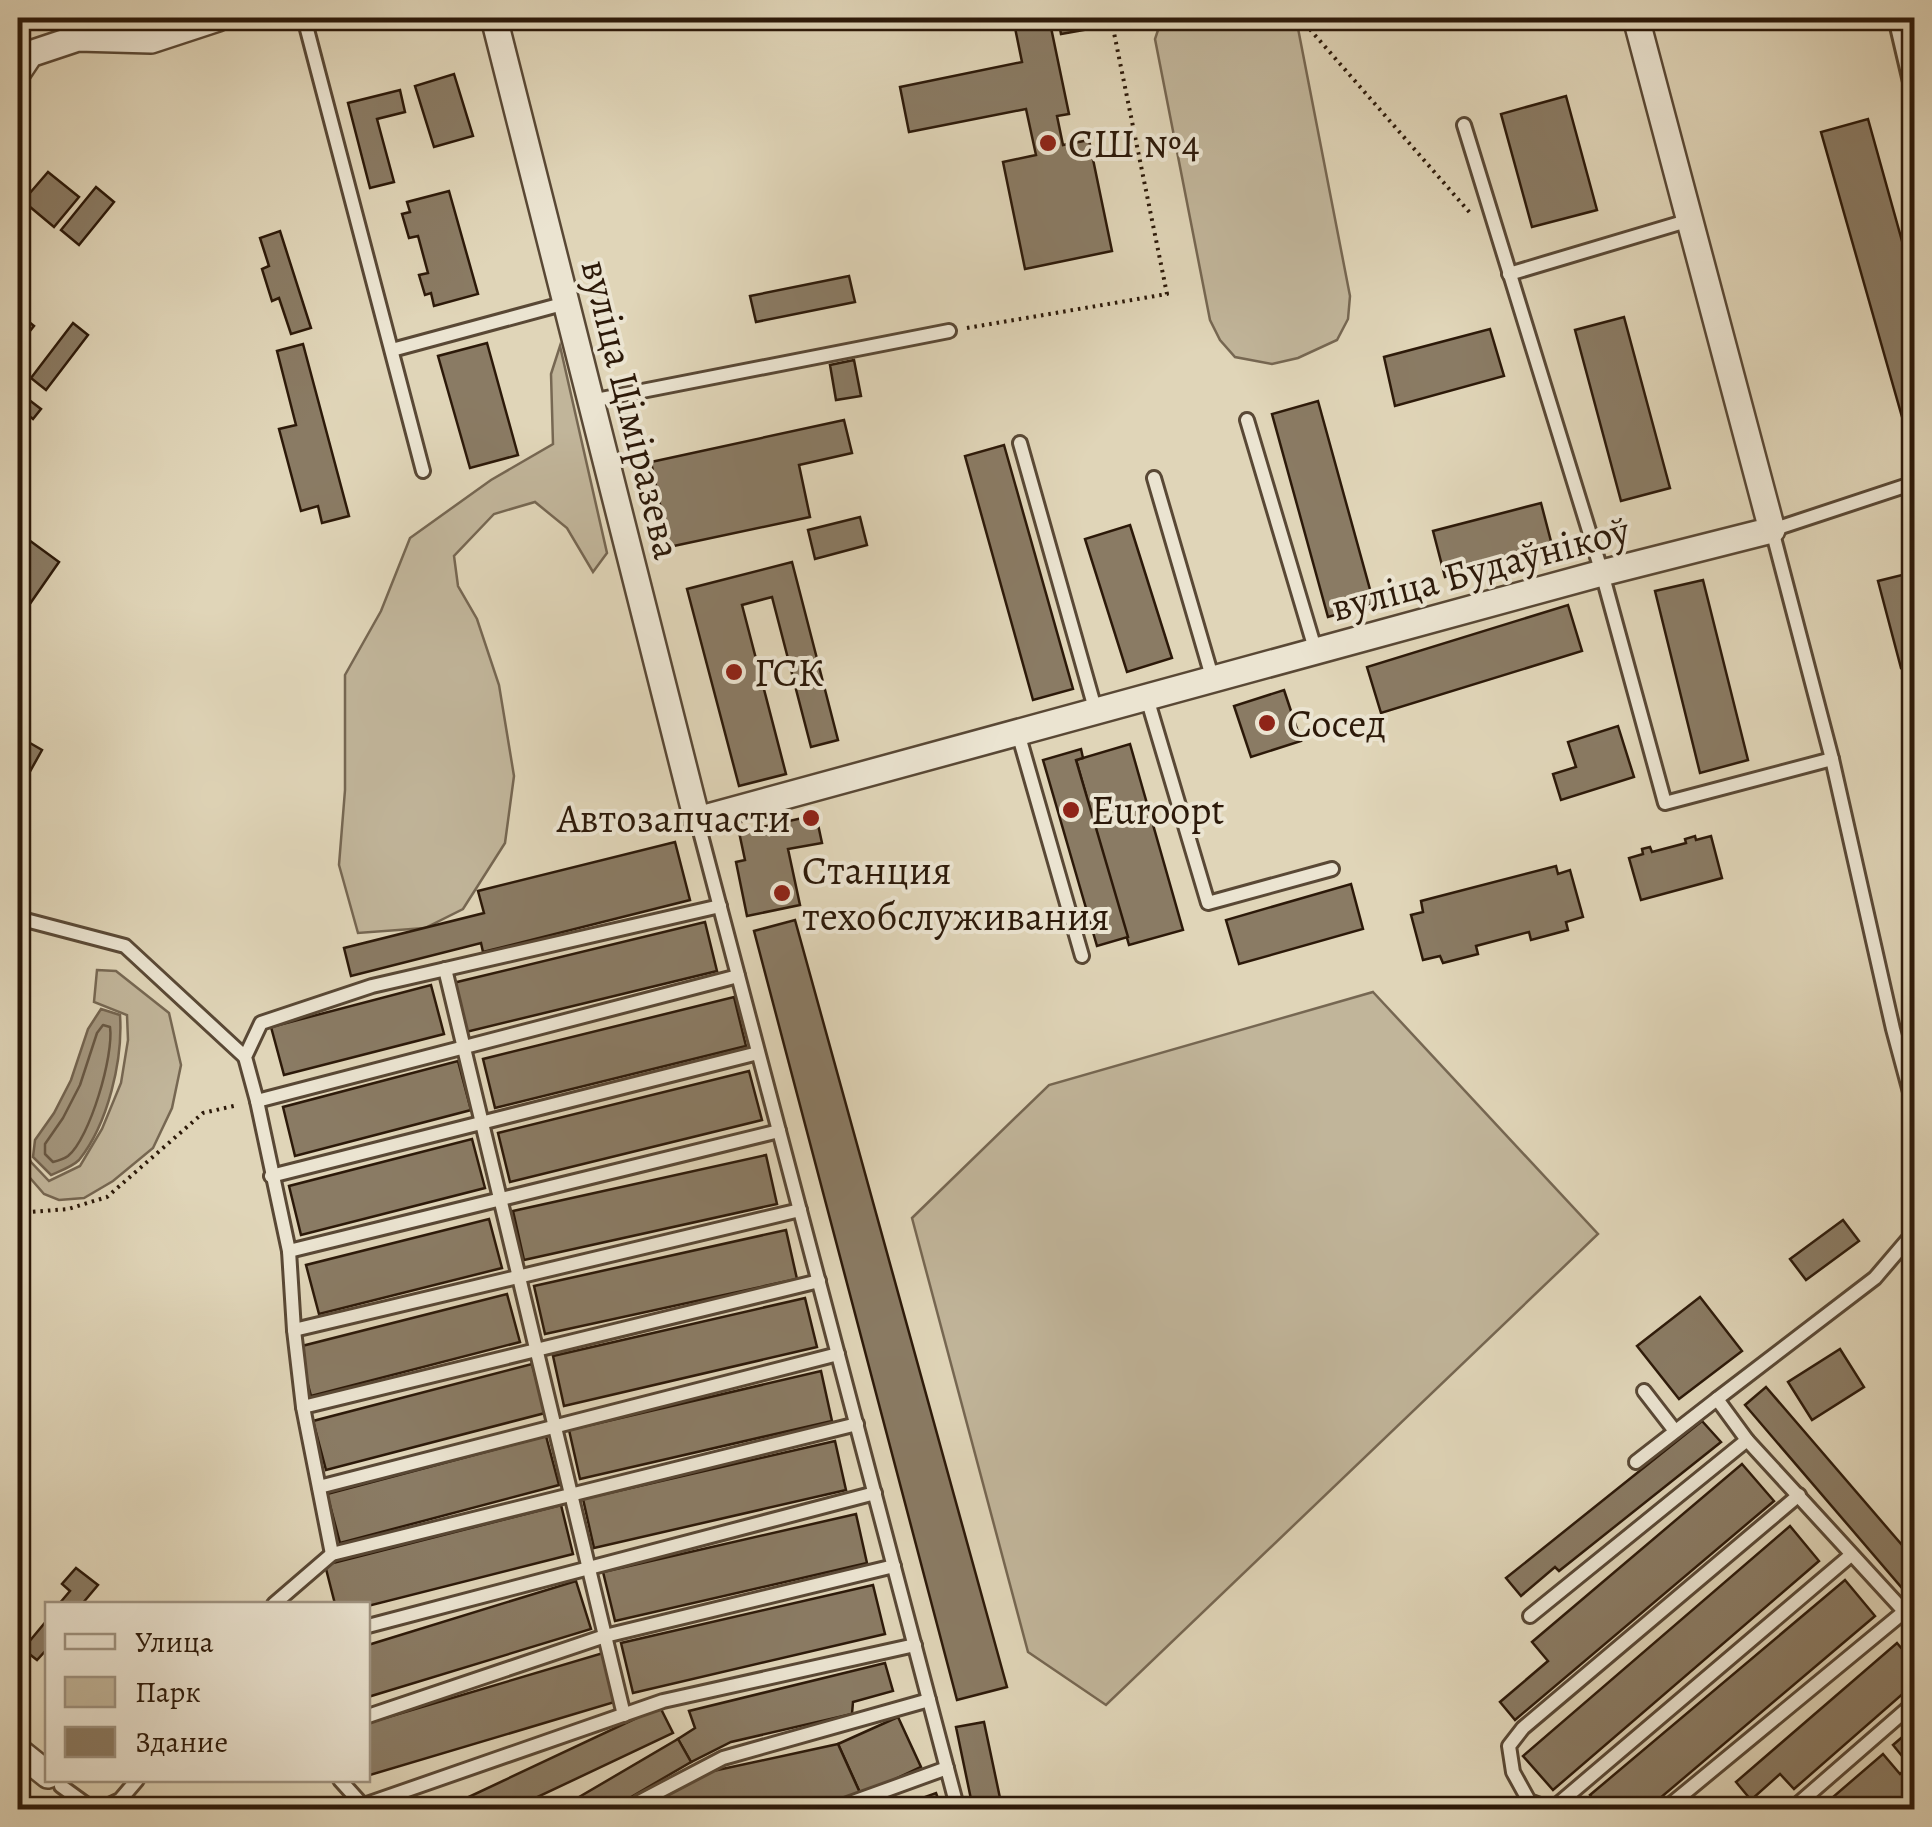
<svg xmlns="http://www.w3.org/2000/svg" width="1932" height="1827" viewBox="0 0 1932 1827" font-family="Alegreya,serif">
	<rect width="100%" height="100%" fill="#e0d5b8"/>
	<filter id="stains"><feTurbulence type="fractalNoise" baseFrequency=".002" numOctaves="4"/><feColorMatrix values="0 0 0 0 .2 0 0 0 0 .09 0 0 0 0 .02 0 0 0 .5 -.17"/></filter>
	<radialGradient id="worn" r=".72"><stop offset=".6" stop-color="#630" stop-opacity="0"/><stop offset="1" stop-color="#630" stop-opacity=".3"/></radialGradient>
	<g fill="#c1b59a" stroke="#766752" stroke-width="2.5">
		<polygon points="1162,18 1296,18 1350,296 1348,319 1337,340 1298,358 1272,364 1235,357 1220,340 1210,320 1155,39"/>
		<polygon points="560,346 607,553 593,572 567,528 535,502 494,514 454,556 458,586 477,619 499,685 514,776 505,843 463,909 425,928 358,933 339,865 345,790 345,675 381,611 410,538 491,480 553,444 551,374"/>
		<polygon points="97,970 116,971 169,1013 181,1065 172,1108 153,1148 113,1181 84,1198 59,1200 44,1194 18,1164 18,1143 21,1141 31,1162 49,1181 80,1166 102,1129 121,1083 128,1040 127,1015 94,1002"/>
		<polygon points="1373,992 1598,1234 1106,1705 1028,1652 912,1218 1049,1085"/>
	</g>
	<path fill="#a3957c" stroke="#73634e" stroke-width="2.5" d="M101 1009 120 1015C123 1060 108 1124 79 1160 72 1167 60 1171 51 1175L33 1157 35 1140 54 1113 71 1080 88 1029Z"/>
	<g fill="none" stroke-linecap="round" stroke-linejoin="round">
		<path stroke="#685742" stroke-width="2.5" d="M103 1025 110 1027C114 1055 90 1138 68 1156 64 1159 57 1161 53 1162L45 1154V1144L63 1118 80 1085 97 1033Z"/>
	</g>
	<g fill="#8a7b64" stroke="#2c1909" stroke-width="2.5">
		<polygon points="1013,18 1049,18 1069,114 1057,116 1063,145 1089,140 1112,251 1025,269 1003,162 1036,155 1026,109 909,132 900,87 1022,62"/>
		<polygon points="1058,18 1094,18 1095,28 1061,34"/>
		<polygon points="454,74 473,136 434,147 415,86"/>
		<polygon points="400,90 405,112 377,119 394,182 370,188 348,103"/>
		<polygon points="1566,96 1597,210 1532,227 1501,114"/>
		<polygon points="1868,119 1914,284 1914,444 1910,445 1821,132"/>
		<polygon points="48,172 79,197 54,227 23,201"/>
		<polygon points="96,187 114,202 79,245 61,230"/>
		<polygon points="449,191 478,294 434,306 431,293 425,295 419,275 428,273 418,236 409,238 402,214 410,212 407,202"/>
		<polygon points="280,231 311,328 291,334 279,298 272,301 262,269 269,266 260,238"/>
		<polygon points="849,276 855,302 756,322 750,296"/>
		<polygon points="18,313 34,326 18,346"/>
		<polygon points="1624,317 1670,488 1621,501 1575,330"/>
		<polygon points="73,323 88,335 46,390 31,378"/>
		<polygon points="1490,329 1504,376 1395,406 1384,357"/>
		<polygon points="487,343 518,455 470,468 438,356"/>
		<polygon points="303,344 349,516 322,523 318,506 301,511 279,429 296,425 277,351"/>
		<polygon points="854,360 861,396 836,400 830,365"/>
		<polygon points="20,393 41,409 33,419 18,407"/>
		<polygon points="1318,401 1374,604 1328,617 1272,414"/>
		<polygon points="844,420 852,453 799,465 810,517 669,547 651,462"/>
		<polygon points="1004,445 1073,689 1033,700 965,456"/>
		<polygon points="1541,503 1553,549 1445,577 1433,531"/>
		<polygon points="860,517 867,545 815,559 808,530"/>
		<polygon points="1130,525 1172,658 1127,672 1085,539"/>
		<polygon points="18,532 59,562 18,621"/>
		<polygon points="792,562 838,740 811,747 772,597 742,605 786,774 739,786 687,589"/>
		<polygon points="1914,572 1914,665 1901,668 1878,581"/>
		<polygon points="1703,580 1748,760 1700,773 1655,591"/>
		<polygon points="1568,605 1582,651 1381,713 1367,667"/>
		<polygon points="1284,690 1301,741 1251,757 1234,706"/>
		<polygon points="1618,726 1634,777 1561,800 1553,774 1576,767 1568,742"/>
		<polygon points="23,739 42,750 18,793 18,748"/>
		<polygon points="1130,744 1183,930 1129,945 1076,760"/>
		<polygon points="1081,749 1083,758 1076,760 1128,937 1097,946 1043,760"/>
		<polygon points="816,815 822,843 788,849 800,905 747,916 736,862 745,860 739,832"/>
		<polygon points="1695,836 1696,840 1711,836 1722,878 1641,900 1629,858 1643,854 1642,849 1650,847 1652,852 1686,843 1685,839"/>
		<polygon points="675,842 690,900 483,952 481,943 351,976 344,948 484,913 478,891"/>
		<polygon points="1556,866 1558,874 1570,870 1583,917 1566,922 1568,930 1531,940 1529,932 1476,946 1478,954 1443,963 1440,956 1423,960 1411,915 1423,912 1421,901"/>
		<polygon points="1351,884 1363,929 1239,964 1226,920"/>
		<polygon points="795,920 1007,1687 957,1700 754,931"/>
		<polygon points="705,922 717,971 466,1032 453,983"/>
		<polygon points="431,985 444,1034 284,1075 271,1027"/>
		<polygon points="734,997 746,1046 495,1108 483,1059"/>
		<polygon points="458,1061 471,1110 295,1156 283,1107"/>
		<polygon points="749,1071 762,1120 510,1182 498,1133"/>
		<polygon points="472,1139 485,1188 301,1235 289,1186"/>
		<polygon points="766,1155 777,1204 524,1260 513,1211"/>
		<polygon points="489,1219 502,1268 319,1314 306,1265"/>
		<polygon points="1843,1220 1859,1241 1806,1280 1790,1259"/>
		<polygon points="786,1230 797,1279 545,1334 534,1286"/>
		<polygon points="507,1294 520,1342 311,1396 298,1347"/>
		<polygon points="1700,1297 1742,1351 1679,1399 1637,1346"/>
		<polygon points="805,1298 817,1347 564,1406 553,1356"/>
		<polygon points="1840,1349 1864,1387 1812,1420 1788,1382"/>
		<polygon points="532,1364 545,1413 326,1470 313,1421"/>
		<polygon points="821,1371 832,1421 580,1479 569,1430"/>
		<polygon points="1766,1387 1914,1559 1914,1602 1745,1405"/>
		<polygon points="1702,1421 1721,1442 1559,1571 1555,1567 1521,1596 1506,1578"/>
		<polygon points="546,1436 559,1485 340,1543 327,1494"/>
		<polygon points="835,1441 846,1490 594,1548 583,1499"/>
		<polygon points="1742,1464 1774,1501 1515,1720 1500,1702 1548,1661 1532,1642"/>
		<polygon points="561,1505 573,1554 368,1606 368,1604 335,1604 325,1565"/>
		<polygon points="856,1514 867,1563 615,1621 603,1572"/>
		<polygon points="1790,1526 1819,1561 1553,1790 1523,1756"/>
		<polygon points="76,1568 98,1585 82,1604 59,1604 70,1591 62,1584"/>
		<polygon points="1845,1580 1875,1616 1646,1810 1602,1810 1590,1795"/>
		<polygon points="576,1581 591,1629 368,1697 368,1645"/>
		<polygon points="873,1585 885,1634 633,1693 621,1643"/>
		<polygon points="48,1619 48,1648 37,1660 23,1649"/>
		<polygon points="1897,1643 1914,1663 1914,1684 1794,1789 1780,1774 1751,1800 1736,1782"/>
		<polygon points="603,1653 618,1701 370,1775 368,1768 368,1723"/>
		<polygon points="885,1663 893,1691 853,1702 852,1714 731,1742 691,1762 678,1739 695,1728 689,1711"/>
		<polygon points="660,1707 673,1733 510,1810 441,1810"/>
		<polygon points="898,1717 921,1767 861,1795 838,1744"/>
		<polygon points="984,1722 1000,1798 972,1804 956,1727"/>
		<polygon points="1914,1727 1914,1753 1906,1761 1893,1745"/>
		<polygon points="678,1739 691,1762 609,1810 557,1810"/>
		<polygon points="838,1744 861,1795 801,1810 640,1810 713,1771"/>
		<polygon points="1883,1754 1900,1774 1907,1768 1914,1777 1914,1795 1897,1810 1818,1810"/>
		<polygon points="19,1791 33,1802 27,1810 18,1810"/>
		<polygon points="936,1793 942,1810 889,1810"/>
	</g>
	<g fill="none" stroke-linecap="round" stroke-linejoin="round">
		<defs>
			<g id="lane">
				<polyline points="304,18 423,471"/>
				<polyline points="1895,18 1914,99"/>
				<polyline points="1464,125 1602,573 1665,803 1832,759"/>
				<polyline points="1509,274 1690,220"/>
				<polyline points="392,350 566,303"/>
				<polyline points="591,401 949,331"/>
				<polyline points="1247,420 1316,652"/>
				<polyline points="1020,443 1096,712"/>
				<polyline points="1154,478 1213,680"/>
				<polyline points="1914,483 1772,530 1832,759 1893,1029 1914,1107"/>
				<polyline points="1147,698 1208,903 1332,869"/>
				<polyline points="1018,733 1082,956"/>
				<polyline points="697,820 958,1810"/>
				<polyline points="18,918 125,946 245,1057"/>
				<polyline points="445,969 624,1715"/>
				<polyline points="257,1101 738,976"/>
				<polyline points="271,1176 758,1053"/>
				<polyline points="1914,1226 1910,1237 1875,1278 1717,1399 1747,1440 1914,1622"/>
				<polyline points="1910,1237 1911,1386 1914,1407"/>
				<polyline points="289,1251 779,1131"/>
				<polyline points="294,1330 800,1210"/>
				<polyline points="1644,1391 1675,1431"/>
				<polyline points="303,1407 819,1281"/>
				<polyline points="1636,1462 1717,1399"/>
				<polyline points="319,1487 838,1354"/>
				<polyline points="332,1554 303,1407 294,1330 289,1251 257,1101 245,1057 261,1023 372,986 720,906"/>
				<polyline points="274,1604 332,1554 857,1424"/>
				<polyline points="1530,1616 1747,1440"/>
				<polyline points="368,1626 875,1493"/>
				<polyline points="368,1716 605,1636 894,1566"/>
				<polyline points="340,1780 367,1810"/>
				<polyline points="61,1786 94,1810"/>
				<polyline points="364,1805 663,1701 915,1645"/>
				<polyline points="99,1810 120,1800 137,1780"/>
				<polyline points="631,1810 639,1802 723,1758 929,1700"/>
				<polyline points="831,1810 947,1768"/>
				<polyline points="1551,1810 1851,1555"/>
				<polyline points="1553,1810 1529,1801 1513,1772 1509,1746 1523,1728 1799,1495"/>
				<polyline points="1664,1810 1905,1611"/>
				<polyline points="1791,1810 1914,1703"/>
			</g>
			<g id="street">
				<polyline points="494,18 697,820 1602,573 1772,530 1636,18"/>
				<polyline points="18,72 30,54 78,38 151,40 218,18"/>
				<polyline points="18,1751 48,1775"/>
			</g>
		</defs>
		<use href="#lane" stroke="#594835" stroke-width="18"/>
		<use href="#street" stroke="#594835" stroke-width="30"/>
		<g stroke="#2c1909" stroke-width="4" stroke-dasharray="2.5 5" stroke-linecap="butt">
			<polyline points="1300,18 1471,214"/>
			<polyline points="967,328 1167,294 1111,18"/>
			<polyline points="18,1213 68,1209 107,1197 203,1113 238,1105"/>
		</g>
		<use href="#lane" stroke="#ebe4d1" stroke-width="12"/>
		<use href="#street" stroke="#ebe4d1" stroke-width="25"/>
	</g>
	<g fill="#8f2418" stroke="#ebe4d1" stroke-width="4">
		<circle cx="1048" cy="143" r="10"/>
		<circle cx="734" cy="672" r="10"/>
		<circle cx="1267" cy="723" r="10"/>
		<circle cx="1071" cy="810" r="10"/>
		<circle cx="811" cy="818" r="10"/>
		<circle cx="782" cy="893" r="10"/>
	</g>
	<g text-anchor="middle" stroke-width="8" stroke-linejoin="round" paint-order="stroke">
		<g font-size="40" fill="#2c1909" stroke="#ebe4d1" text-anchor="start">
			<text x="1068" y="157">СШ №4</text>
			<text x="754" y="686">ГСК</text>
			<text x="1287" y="737">Сосед</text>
			<text x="1091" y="824">Euroopt</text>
			<text x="791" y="832" text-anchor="end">Автозапчасти</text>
			<text x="802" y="884">Станция<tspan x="802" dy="46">техобслуживания</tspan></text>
		</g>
		<g font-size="40" fill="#2c1909" stroke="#ebe4d1">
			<text transform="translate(632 409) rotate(76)" y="14">вуліца Ціміразева</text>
			<text transform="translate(1480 568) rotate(-15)" y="14">вуліца Будаўнікоў</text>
		</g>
	</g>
	<rect width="1932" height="1827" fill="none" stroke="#e0d5b8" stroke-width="60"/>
	<rect x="20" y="20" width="1892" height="1787" fill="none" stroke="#2c1909" stroke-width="5"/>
	<rect x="30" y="30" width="1872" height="1767" fill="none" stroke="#2c1909" stroke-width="2.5"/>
	<rect x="45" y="1602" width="325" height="180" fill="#ebe4d1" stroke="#9f9381" stroke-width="2.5"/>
	<rect x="65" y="1634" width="50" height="15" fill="#ebe4d1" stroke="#9f9381" stroke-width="2.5"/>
	<text x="135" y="1652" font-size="30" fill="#2c1909">Улица</text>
	<rect x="65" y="1677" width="50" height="30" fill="#c1b59a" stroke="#9f9381" stroke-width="2.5"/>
	<text x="135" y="1702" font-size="30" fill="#2c1909">Парк</text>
	<rect x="65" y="1727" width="50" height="30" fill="#8a7b64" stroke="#9f9381" stroke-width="2.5"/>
	<text x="135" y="1752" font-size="30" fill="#2c1909">Здание</text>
	<rect width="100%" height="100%" filter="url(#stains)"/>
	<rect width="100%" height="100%" fill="url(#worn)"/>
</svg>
